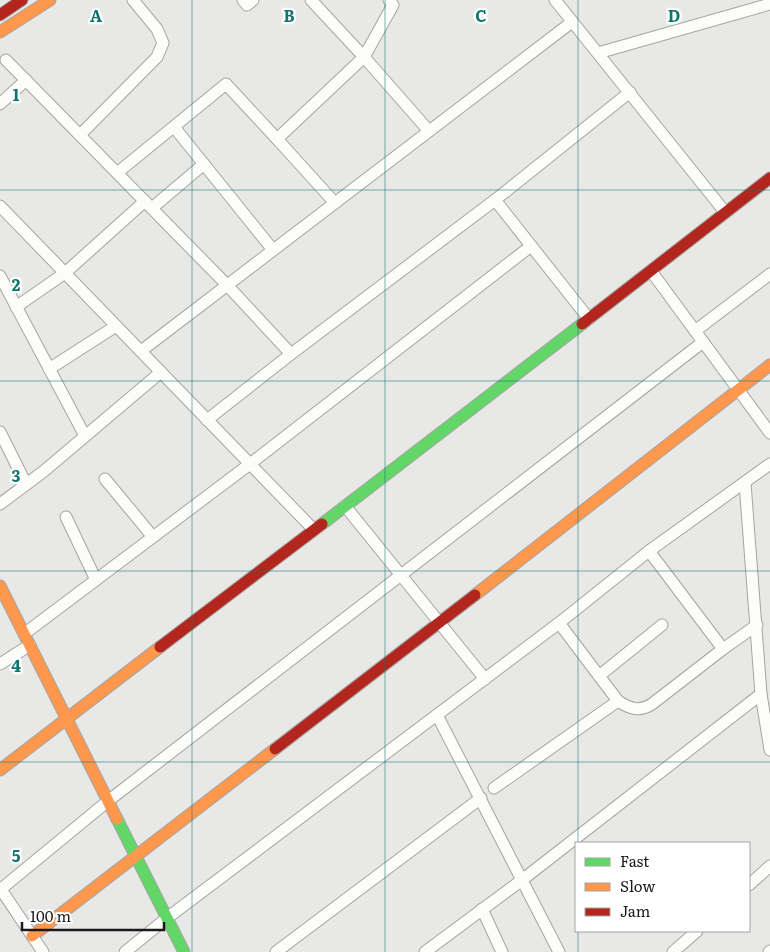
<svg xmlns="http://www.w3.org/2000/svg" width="770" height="952" viewBox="0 0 770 952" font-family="Literata,serif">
	<rect width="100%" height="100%" fill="#e8e9e7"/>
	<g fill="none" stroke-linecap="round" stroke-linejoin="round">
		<defs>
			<g id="street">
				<polyline points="243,0 247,5 253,0"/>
				<polyline points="311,0 364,57 277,139 335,203"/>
				<polyline points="389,0 393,5 364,57 429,131"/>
				<polyline points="555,0 725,212"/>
				<polyline points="598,53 770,4"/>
				<polyline points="6,60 227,285 291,354"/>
				<polyline points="0,104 26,80"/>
				<polyline points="174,127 273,250"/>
				<polyline points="80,135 157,57 163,43 157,29 133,0"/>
				<polyline points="117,173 226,84 277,139"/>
				<polyline points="495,200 589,319"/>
				<polyline points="0,206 314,530"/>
				<polyline points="152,208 204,164"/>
				<polyline points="651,271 770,433"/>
				<polyline points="0,276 85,436"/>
				<polyline points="16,307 65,273 145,201"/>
				<polyline points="695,331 770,274"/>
				<polyline points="141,351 572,22"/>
				<polyline points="49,369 116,326"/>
				<polyline points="207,420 291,354 495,200 630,92"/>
				<polyline points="0,432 26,484"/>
				<polyline points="105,479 153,537"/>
				<polyline points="745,483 761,694 770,750"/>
				<polyline points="0,504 44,471 161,372"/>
				<polyline points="345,506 485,679"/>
				<polyline points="66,517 96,580"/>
				<polyline points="649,551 723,649"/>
				<path d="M559 623 618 701C630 709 640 712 652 704L723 649 757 625"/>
				<polyline points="24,634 250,464 531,246"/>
				<polyline points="0,664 30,645"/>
				<polyline points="599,676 662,625"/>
				<polyline points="437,715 559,952"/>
				<polyline points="494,788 618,701"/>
				<polyline points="749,885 770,866"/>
				<polyline points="0,888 43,952"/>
				<polyline points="1,889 108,801 703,342"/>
				<polyline points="482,909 502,952"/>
				<polyline points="125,952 167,918 559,623 649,551 770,464"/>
				<polyline points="276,952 481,798"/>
				<polyline points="425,952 522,880 761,694"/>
				<polyline points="673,952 697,931"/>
				<polyline points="769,952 770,951"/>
			</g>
			<g id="fast">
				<polyline points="322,524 582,324"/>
				<polyline points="117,819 184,952"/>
			</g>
			<g id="slow">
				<polyline points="0,32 50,0"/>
				<polyline points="0,586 117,819"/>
				<polyline points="475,595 770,365"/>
				<polyline points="0,770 160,647"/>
				<polyline points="32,936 275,749"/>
			</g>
			<g id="jam">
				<polyline points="0,15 22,0"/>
				<polyline points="582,324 770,178"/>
				<polyline points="160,647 322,524"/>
				<polyline points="275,749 475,595"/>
			</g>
		</defs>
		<use href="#street" stroke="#a4a5a3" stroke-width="13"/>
		<use href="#fast" stroke="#a4a5a3" stroke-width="13"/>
		<use href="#slow" stroke="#a4a5a3" stroke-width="13"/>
		<use href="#jam" stroke="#a4a5a3" stroke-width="13"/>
		<use href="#street" stroke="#fcfcfb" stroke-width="11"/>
		<use href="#fast" stroke="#63d668" stroke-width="11"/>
		<use href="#slow" stroke="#ff974d" stroke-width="11"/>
		<use href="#jam" stroke="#b3261e" stroke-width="11"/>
	</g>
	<path fill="none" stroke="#0f766e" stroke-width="1" stroke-opacity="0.55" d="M192 0V952M385 0V952M578 0V843M0 190H770M0 381H770M0 571H770M0 762H770M578 931V952"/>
	<g font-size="16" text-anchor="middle" font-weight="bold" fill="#0f766e" stroke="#fff" stroke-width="4.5" stroke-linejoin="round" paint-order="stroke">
		<text x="96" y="22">A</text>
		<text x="289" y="22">B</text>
		<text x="481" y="22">C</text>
		<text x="674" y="22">D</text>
		<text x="16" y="101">1</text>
		<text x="16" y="291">2</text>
		<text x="16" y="482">3</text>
		<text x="16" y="672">4</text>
		<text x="16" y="862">5</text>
	</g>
	<rect x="575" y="842" width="175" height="90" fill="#ffffff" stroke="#a3a3a3"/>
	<rect x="585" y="858" width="25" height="8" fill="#63d668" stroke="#a3a3a3"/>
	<text x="620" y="867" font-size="15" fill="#191a19">Fast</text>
	<rect x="585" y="883" width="25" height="8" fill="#ff974d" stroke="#a3a3a3"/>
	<text x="620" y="892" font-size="15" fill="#191a19">Slow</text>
	<rect x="585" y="908" width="25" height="8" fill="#b3261e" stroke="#a3a3a3"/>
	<text x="620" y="917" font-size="15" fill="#191a19">Jam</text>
	<path d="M22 922v8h142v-8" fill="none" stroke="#191a19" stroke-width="2.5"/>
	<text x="30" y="922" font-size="15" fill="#191a19" stroke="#ffffff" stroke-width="4" paint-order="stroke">100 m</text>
</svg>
